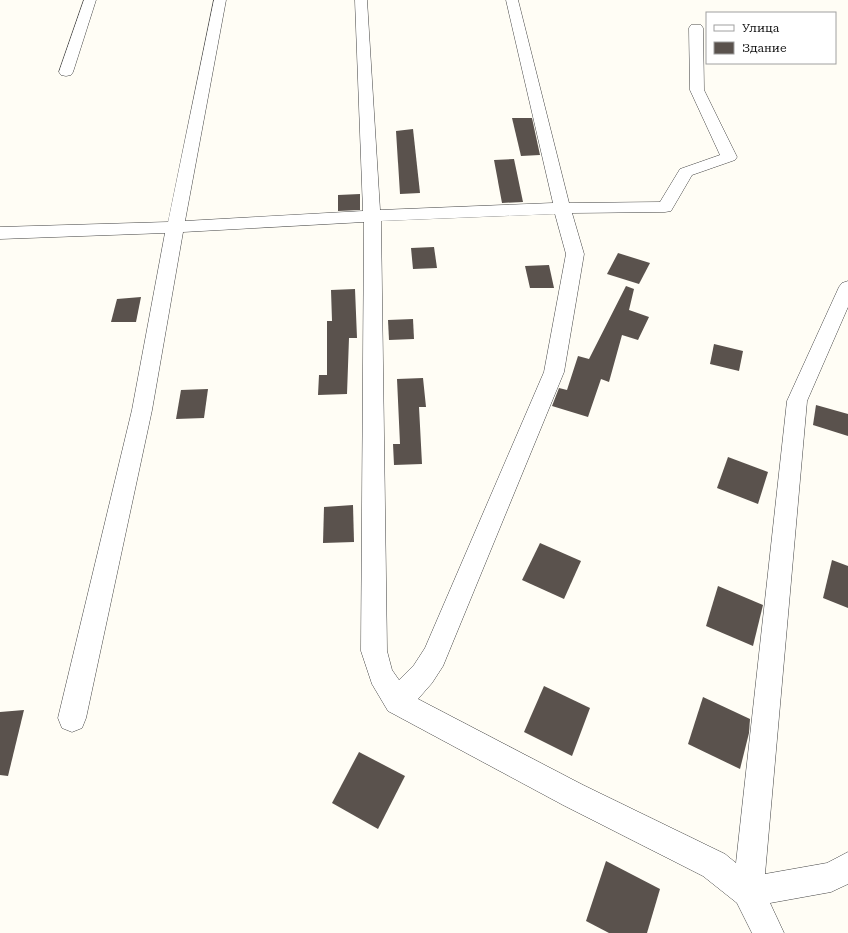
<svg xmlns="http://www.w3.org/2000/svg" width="848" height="933" viewBox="0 0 848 933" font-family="'Roboto Serif',serif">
	<rect width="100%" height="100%" fill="#fffdf5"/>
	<g fill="#5a524d">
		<polygon points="512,118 532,118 540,155 521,156"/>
		<polygon points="413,129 420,193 400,194 396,131"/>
		<polygon points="514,159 523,202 502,203 494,160"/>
		<polygon points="360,194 360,210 338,211 338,195"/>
		<polygon points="434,247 437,268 413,269 411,248"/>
		<polygon points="618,253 650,263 639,284 607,274"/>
		<polygon points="549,265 554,288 530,288 525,266"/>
		<polygon points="626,286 634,289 629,310 649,317 638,340 622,335 609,382 601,379 588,417 552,406 559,388 567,390 578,356 589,359"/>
		<polygon points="355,289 357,338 349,338 347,394 318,395 319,375 327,375 327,321 332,321 331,290"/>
		<polygon points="141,297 136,322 111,322 117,299"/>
		<polygon points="413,319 414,339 389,340 388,320"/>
		<polygon points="714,344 743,351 739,371 710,364"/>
		<polygon points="423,378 426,407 419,407 422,464 394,465 393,444 400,444 397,379"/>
		<polygon points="208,389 204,418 176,419 181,390"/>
		<polygon points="816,405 848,414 848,436 813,425"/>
		<polygon points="728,457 768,472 758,504 717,488"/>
		<polygon points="353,505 354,542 323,543 324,507"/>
		<polygon points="540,543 581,561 564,599 522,580"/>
		<polygon points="832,560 848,566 848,608 823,598"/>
		<polygon points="718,586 763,605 753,646 706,626"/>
		<polygon points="544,686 590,708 572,756 524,732"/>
		<polygon points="703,697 750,719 749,733 740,769 688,744"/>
		<polygon points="24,710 8,776 0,775 0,712"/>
		<polygon points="359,752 405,776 378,829 332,803"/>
		<polygon points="606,861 660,889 647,933 609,933 586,921"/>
	</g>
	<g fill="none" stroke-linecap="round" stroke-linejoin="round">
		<defs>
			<g id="minor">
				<polygon points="84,0 96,0 73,72 71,75 66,76 61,75 59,72"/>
				<path d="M214 0H226L185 221 363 211 355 0H367L380 210 553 203 506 0H518L569 203 660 202 680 169 720 155 690 90 689 28 691 25H701L703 28 704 90 737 157 735 160 692 175 671 211 665 212 572 213 584 254 564 372 443 666 432 683 418 699 583 785 725 854 736 863 787 401 839 287 842 283 848 281V307L807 401 765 874 827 863 848 852V884L831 892 770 903 784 933H752L737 903 703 876 563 805 388 711 372 684 361 651 364 222 183 232 152 410 86 718 82 728 72 732 62 728 58 718 132 410 165 233 0 239V227L168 222ZM555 214 566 254 544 372 425 648 414 665 399 680 392 670 387 651 381 221Z"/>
			</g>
		</defs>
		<use href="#minor" stroke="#444" stroke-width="1"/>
		<use href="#minor" fill="#fff" fill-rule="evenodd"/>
	</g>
	<rect x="706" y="12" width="130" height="52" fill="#ffffff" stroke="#a0a0a0"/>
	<rect x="714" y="25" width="20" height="6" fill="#ffffff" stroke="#a0a0a0"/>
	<text x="742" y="32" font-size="12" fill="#111111">Улица</text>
	<rect x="714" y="42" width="20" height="12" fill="#5a524d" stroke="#a0a0a0"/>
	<text x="742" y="52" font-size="12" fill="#111111">Здание</text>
</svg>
